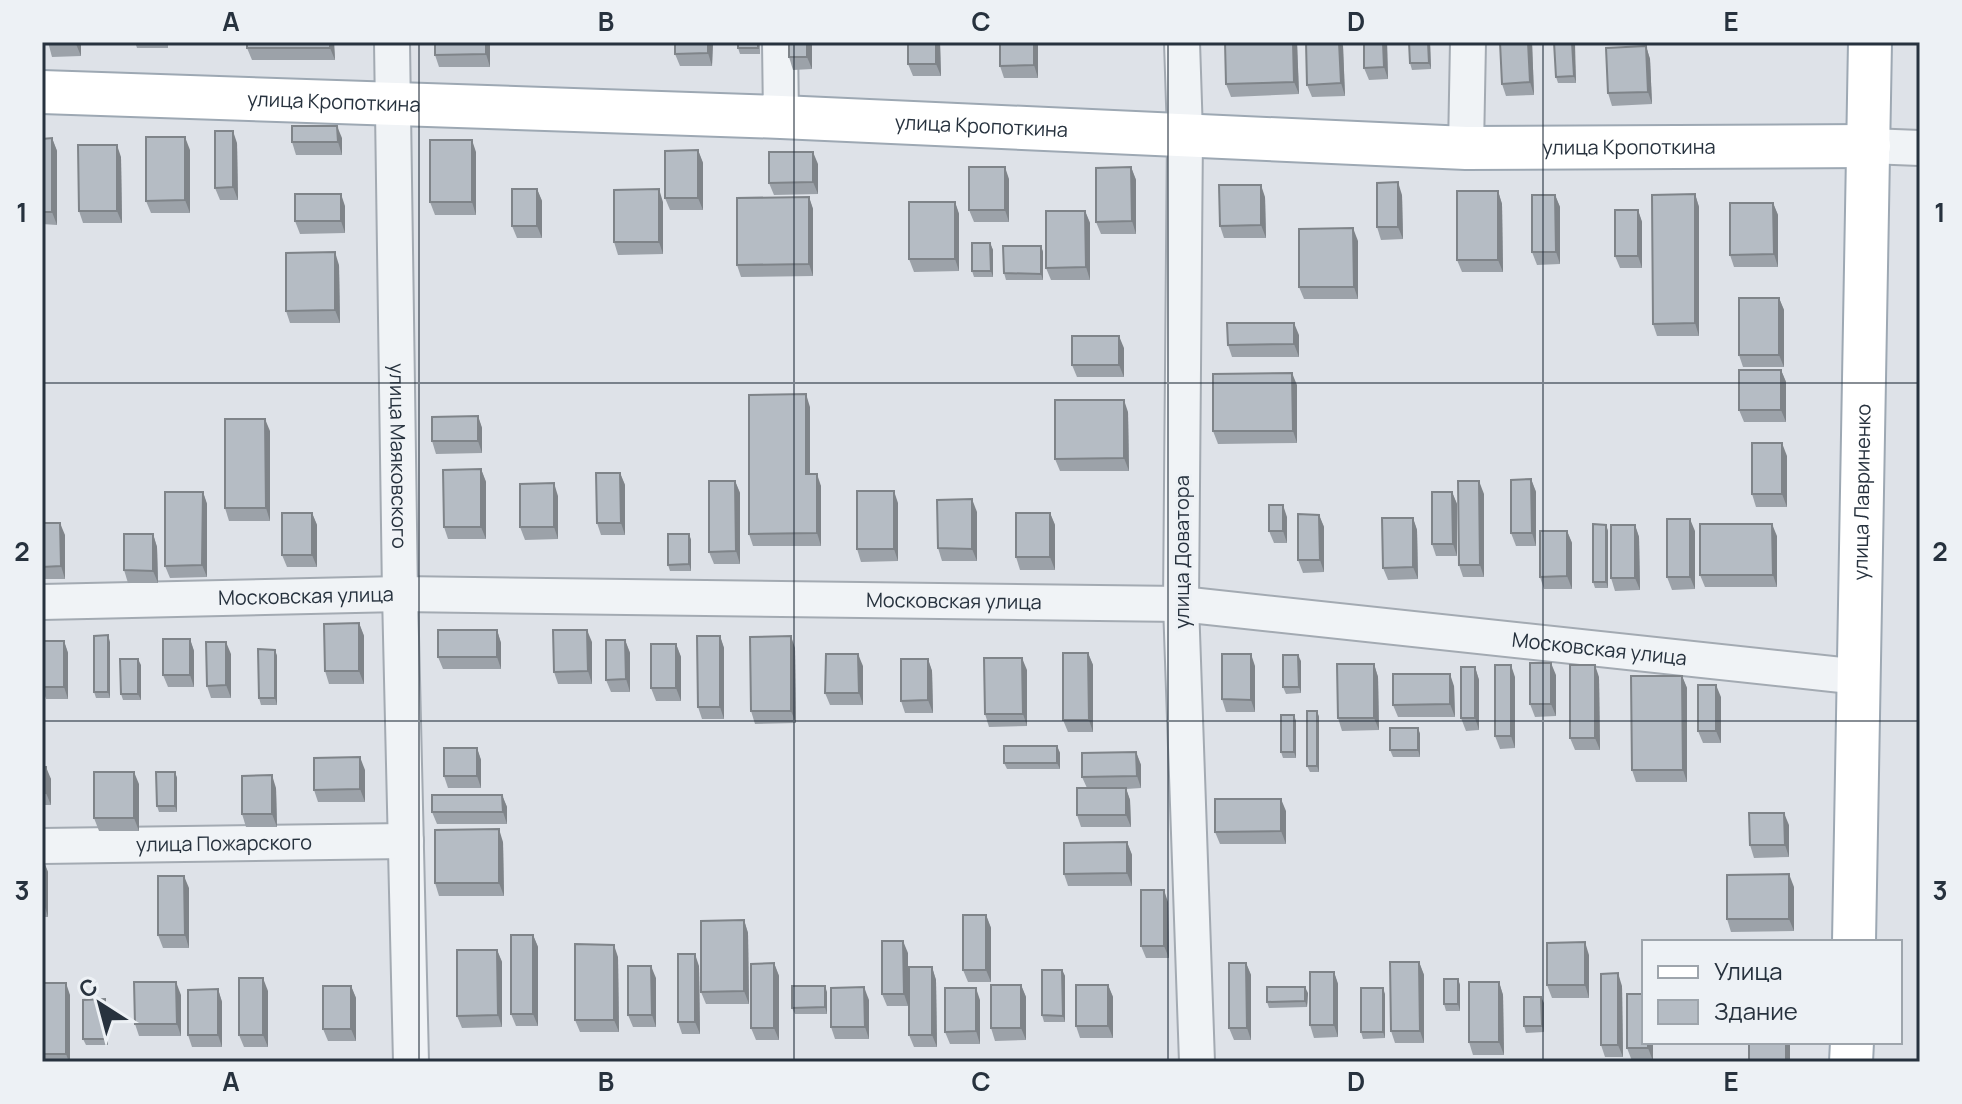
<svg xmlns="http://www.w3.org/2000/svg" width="1962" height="1104" viewBox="0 0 1962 1104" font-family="Manrope,sans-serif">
	<rect width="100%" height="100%" fill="#dee2e8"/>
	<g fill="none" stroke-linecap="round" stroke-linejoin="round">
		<defs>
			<g id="minor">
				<path id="s1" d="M392 42 400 594 411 1062"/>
				<polyline points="780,42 781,117"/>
				<polyline points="1182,42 1185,134 1181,604 1197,1062"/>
				<polyline points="1869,146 1920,148"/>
				<polyline points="1466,148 1468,42"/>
				<path id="s2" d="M42 602 400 594 1181 604 1860 677"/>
				<path id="s3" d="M42 846 406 841"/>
			</g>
			<g id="major">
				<path id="s4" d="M42 92 781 117 1466 148 1869 146"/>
				<path id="s5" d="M1854 942 1870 42"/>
				<polyline points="1851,1062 1852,1042"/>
			</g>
		</defs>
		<use href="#minor" stroke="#a3aab2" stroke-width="38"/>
		<use href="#major" stroke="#9da8b3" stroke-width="46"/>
		<use href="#minor" stroke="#f0f3f6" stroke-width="34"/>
		<use href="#major" stroke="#fff" stroke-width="42"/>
	</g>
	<g fill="#9ca2a9">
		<polygon points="48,42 81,42 81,56 52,57"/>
		<polygon points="135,42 168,42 168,48 137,48"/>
		<polygon points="247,42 334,42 335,60 252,60 247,48"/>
		<polygon points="490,42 490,67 439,67 435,55"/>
		<polygon points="675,42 713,42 712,66 680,66 675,54"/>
		<polygon points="738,42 760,42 760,54 740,54 738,48"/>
		<polygon points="789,42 812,42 812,69 793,70 789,57"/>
		<polygon points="908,42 940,42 941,76 913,76 908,64"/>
		<polygon points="1038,42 1038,78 1004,78 1000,66"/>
		<polygon points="1093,42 1143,42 1143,45 1094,45"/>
		<polygon points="1297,42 1299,94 1231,97 1226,84"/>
		<polygon points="1364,42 1387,42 1388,79 1369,80 1364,68"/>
		<polygon points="1430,42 1431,69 1412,70 1410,63"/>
		<polygon points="1532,42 1534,95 1506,96 1502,84"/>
		<polygon points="1574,42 1576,83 1558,83 1556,77"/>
		<polygon points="1343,46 1345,96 1312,97 1307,85"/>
		<polygon points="1646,46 1650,59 1652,104 1612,106 1608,93"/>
		<polygon points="52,138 57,151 57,225 42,224 42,139"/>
		<polygon points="342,138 342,155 296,155 292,142"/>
		<polygon points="237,143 238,200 220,200 215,188"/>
		<polygon points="190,150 190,213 151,213 146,201"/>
		<polygon points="698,150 703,163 703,210 670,210 665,198"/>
		<polygon points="476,152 476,215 435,215 430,202"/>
		<polygon points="121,157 122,223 83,223 79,211"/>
		<polygon points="818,164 818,194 774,195 769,183"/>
		<polygon points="1131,167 1136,180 1136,234 1101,234 1096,222"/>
		<polygon points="1009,179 1009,222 974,222 969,210"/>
		<polygon points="537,189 542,201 542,238 517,238 512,226"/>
		<polygon points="1498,191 1502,204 1503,272 1462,272 1457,260"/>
		<polygon points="1695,194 1699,207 1699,336 1657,336 1653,324"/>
		<polygon points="1402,195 1403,239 1381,240 1377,227"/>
		<polygon points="1555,195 1560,207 1560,264 1537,265 1532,252"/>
		<polygon points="809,197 813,209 813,276 741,277 737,265"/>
		<polygon points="1265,197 1266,238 1224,238 1220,226"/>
		<polygon points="663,202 663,254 618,255 614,242"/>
		<polygon points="955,202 959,214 959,271 914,272 909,259"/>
		<polygon points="1773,203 1778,215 1778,267 1734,267 1730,255"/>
		<polygon points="345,206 345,233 300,234 295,221"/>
		<polygon points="1638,210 1642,222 1642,268 1620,268 1615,256"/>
		<polygon points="1085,211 1090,223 1090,280 1051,280 1046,268"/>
		<polygon points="1358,241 1358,299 1304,299 1299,287"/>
		<polygon points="990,243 993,250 993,277 974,277 972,271"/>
		<polygon points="1041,246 1043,252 1043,280 1006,280 1004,273"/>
		<polygon points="339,265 340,323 290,323 286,311"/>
		<polygon points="1779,298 1784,310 1784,367 1743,367 1739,355"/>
		<polygon points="1299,335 1299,357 1232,357 1228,345"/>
		<polygon points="1124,348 1124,377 1077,377 1072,365"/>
		<polygon points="1781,370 1786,382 1786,422 1744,422 1739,410"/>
		<polygon points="1297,385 1297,443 1218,444 1213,431"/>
		<polygon points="810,407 810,474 821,486 821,546 753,546 749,534"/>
		<polygon points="1128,412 1129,471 1060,471 1055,459"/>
		<polygon points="478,416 482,428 482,453 436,454 432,441"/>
		<polygon points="270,431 270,521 229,521 225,508"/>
		<polygon points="1787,456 1787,507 1756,507 1752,494"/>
		<polygon points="481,469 486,482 486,539 448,539 444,527"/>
		<polygon points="620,473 625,485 625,535 601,535 597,523"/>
		<polygon points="1531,479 1536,492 1536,546 1516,546 1511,533"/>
		<polygon points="735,481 740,493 740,564 714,564 709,552"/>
		<polygon points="203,492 207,504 207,577 170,578 165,566"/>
		<polygon points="1452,492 1457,504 1457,556 1436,556 1432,544"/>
		<polygon points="1484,494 1484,577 1463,577 1459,565"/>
		<polygon points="558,496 558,539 525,540 520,527"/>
		<polygon points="898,503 898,561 861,562 857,549"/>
		<polygon points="977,512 977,561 942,561 938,548"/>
		<polygon points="312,513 317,525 317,567 287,567 282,555"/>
		<polygon points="1050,513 1055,525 1055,570 1020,570 1016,557"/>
		<polygon points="1319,515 1324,527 1324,572 1303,573 1298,560"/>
		<polygon points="1287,517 1287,543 1274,543 1269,531"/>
		<polygon points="1413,518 1417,530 1418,579 1388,580 1383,568"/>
		<polygon points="42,523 65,535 65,579 42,579"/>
		<polygon points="1606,525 1608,531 1608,588 1595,588 1593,582"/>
		<polygon points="1635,525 1639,537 1640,590 1615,591 1611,578"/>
		<polygon points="1567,531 1572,543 1572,589 1544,589 1540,577"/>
		<polygon points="1695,531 1695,589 1672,590 1667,577"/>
		<polygon points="153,534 157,547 158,583 128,583 124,570"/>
		<polygon points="689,534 691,540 691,571 670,571 668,565"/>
		<polygon points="1777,536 1777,587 1705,587 1700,575"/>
		<polygon points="359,623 364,636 364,684 329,684 325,671"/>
		<polygon points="497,630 501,643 501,669 443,669 438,657"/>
		<polygon points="720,636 724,648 724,719 702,719 698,707"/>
		<polygon points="190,639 194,651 194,687 168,687 163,675"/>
		<polygon points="625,640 630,653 630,692 611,692 606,680"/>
		<polygon points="64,641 68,653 68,699 46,699 42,687"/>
		<polygon points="110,642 110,698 96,698 94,692"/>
		<polygon points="592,642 592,684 558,684 554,672"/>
		<polygon points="676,644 681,657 681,701 656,701 651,688"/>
		<polygon points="795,648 796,723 755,724 751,711"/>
		<polygon points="275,650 277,656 277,705 261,705 259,698"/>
		<polygon points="1088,653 1093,665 1093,732 1068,732 1063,720"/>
		<polygon points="231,654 231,698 211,698 207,686"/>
		<polygon points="928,659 932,671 933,713 905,713 901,701"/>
		<polygon points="1301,661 1301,693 1286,694 1283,687"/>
		<polygon points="1374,664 1378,677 1379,730 1342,731 1338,718"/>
		<polygon points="141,665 141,700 123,700 121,694"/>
		<polygon points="863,666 863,705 830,705 825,693"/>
		<polygon points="1255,666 1255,712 1226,712 1222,699"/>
		<polygon points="1475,667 1479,680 1479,730 1466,731 1461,718"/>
		<polygon points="1027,670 1027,726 989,727 985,714"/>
		<polygon points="1556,675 1556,716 1535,717 1530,704"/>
		<polygon points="1682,676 1687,688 1687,782 1636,782 1632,770"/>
		<polygon points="1515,677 1515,748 1500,749 1495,736"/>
		<polygon points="1599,677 1600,750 1575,750 1570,738"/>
		<polygon points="1454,686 1455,717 1398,717 1393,705"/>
		<polygon points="1721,697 1721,743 1703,743 1698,731"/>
		<polygon points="1317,711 1319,717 1319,772 1310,772 1307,766"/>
		<polygon points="1296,721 1296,758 1283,758 1281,752"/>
		<polygon points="1418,728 1420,734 1420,757 1393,757 1390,750"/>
		<polygon points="1057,746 1060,753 1060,769 1007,769 1004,763"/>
		<polygon points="477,748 481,760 481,788 448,788 444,776"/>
		<polygon points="1136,752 1141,765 1141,788 1126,789 1130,800 1131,827 1081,827 1077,815 1087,788 1082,777"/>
		<polygon points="42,767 51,779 51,805 42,805"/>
		<polygon points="365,770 365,802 318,802 314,790"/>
		<polygon points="175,772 177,778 177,812 159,812 157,806"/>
		<polygon points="139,784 139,831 99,831 94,818"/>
		<polygon points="276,788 277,827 246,827 242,814"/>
		<polygon points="502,795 507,807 507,824 437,824 432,812"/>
		<polygon points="1286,811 1286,844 1220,844 1215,832"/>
		<polygon points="1789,825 1789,857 1754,858 1750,845"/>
		<polygon points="503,842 504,896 439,896 435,883"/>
		<polygon points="1127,842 1132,855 1132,886 1068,886 1064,874"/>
		<polygon points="42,859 48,872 48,917 42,917"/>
		<polygon points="1794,887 1794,931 1731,932 1727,919"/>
		<polygon points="189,888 189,948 163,948 158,935"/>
		<polygon points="1168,902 1169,958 1146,958 1141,946"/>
		<polygon points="986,915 991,928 991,982 968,982 963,970"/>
		<polygon points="744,920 748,933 749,1004 706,1004 701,992"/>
		<polygon points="533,935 538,947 538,1026 516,1026 511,1014"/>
		<polygon points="497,950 502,962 502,1027 462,1028 457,1016"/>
		<polygon points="908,953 908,1006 887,1006 882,994"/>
		<polygon points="1589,955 1589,998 1552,998 1547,985"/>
		<polygon points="618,957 619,1032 580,1032 575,1020"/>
		<polygon points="1419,962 1424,975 1424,1043 1395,1043 1391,1031"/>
		<polygon points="774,963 779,976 779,1040 756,1040 751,1028"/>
		<polygon points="1246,963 1251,975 1251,1040 1234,1040 1229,1028"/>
		<polygon points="699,966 700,1034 682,1034 678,1022"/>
		<polygon points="932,967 936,980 937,1047 914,1047 909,1035"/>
		<polygon points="1062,970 1065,976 1065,1022 1044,1022 1042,1015"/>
		<polygon points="1334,972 1338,984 1338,1037 1314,1038 1310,1025"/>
		<polygon points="656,978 656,1027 633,1027 628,1015"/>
		<polygon points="1458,979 1460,985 1460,1011 1446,1011 1444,1004"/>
		<polygon points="1499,982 1503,995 1504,1055 1473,1055 1469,1042"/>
		<polygon points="42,983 70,995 70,1062 43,1062 42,1060"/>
		<polygon points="1021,985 1026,997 1026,1040 995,1041 991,1028"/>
		<polygon points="1108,985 1113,997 1113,1038 1080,1038 1076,1026"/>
		<polygon points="351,986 356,998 356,1041 328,1041 323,1029"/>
		<polygon points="1622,986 1623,1057 1605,1057 1601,1045"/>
		<polygon points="218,989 222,1002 222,1047 192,1047 188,1035"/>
		<polygon points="268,991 268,1047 244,1047 239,1035"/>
		<polygon points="827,992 827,1014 795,1014 792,1008"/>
		<polygon points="1308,993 1307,1007 1269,1008 1267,1002"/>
		<polygon points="1385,994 1385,1038 1363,1039 1361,1032"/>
		<polygon points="181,995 181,1036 139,1036 135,1024"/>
		<polygon points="869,1000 869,1039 835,1039 831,1027"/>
		<polygon points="980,1000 980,1044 950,1044 945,1032"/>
		<polygon points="1544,1003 1544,1032 1526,1033 1524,1026"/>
		<polygon points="107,1006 108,1045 86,1045 83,1039"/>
		<polygon points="1644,1042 1653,1042 1653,1061 1632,1061 1627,1048"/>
		<polygon points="1749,1042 1790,1062 1750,1062"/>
	</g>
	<g fill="#7f8489">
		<polygon points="76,42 81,42 81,56 76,44"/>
		<polygon points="330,42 334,42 335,60 330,48"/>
		<polygon points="486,42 490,42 490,67 486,54"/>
		<polygon points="708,42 713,42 712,66 708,53"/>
		<polygon points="807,42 812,42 812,69 807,57"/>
		<polygon points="936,42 940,42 941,76 936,64"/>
		<polygon points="1034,42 1038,42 1038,78 1034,65"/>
		<polygon points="1293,42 1297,42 1299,94 1294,82"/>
		<polygon points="1339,42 1342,42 1343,46 1345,96 1341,83"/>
		<polygon points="1383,42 1387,42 1388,79 1384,67"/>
		<polygon points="1428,42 1430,42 1431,69 1429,63"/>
		<polygon points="1528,42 1532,42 1534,95 1530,82"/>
		<polygon points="1572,42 1575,43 1576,83 1574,76"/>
		<polygon points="1646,46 1650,59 1652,104 1648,92"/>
		<polygon points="337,126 342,138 342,155 338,142"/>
		<polygon points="233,131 237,143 238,200 233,187"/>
		<polygon points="185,137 190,150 190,213 185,200"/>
		<polygon points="52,138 57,151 57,225 52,212"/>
		<polygon points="472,140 476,152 476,215 472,202"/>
		<polygon points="117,145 121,157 122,223 117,211"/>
		<polygon points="698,150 703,163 703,210 698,198"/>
		<polygon points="813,152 818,164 818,194 813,182"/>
		<polygon points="1005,167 1009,179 1009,222 1005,210"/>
		<polygon points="1131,167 1136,180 1136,234 1132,221"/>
		<polygon points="1398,182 1402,195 1403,239 1398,227"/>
		<polygon points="1261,185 1265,197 1266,238 1261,225"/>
		<polygon points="537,189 542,201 542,238 537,226"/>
		<polygon points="659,189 663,202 663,254 659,242"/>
		<polygon points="1498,191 1502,204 1503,272 1498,260"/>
		<polygon points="341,194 345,206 345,233 341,221"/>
		<polygon points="1695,194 1699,207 1699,336 1695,323"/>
		<polygon points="1555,195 1560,207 1560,264 1556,252"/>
		<polygon points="809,197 813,209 813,276 809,264"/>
		<polygon points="955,202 959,214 959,271 955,259"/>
		<polygon points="1773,203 1778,215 1778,267 1774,254"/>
		<polygon points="1638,210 1642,222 1642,268 1638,256"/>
		<polygon points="1085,211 1090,223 1090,280 1086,267"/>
		<polygon points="1353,228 1358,241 1358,299 1354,287"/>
		<polygon points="990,243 993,250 993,277 991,271"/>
		<polygon points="1041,246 1043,252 1043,280 1041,274"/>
		<polygon points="335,252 339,265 340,323 335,310"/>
		<polygon points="1779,298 1784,310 1784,367 1779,355"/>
		<polygon points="1294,323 1299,335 1299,357 1294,344"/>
		<polygon points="1119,336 1124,348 1124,377 1119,365"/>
		<polygon points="1781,370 1786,382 1786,422 1781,410"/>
		<polygon points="1292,373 1297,385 1297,443 1293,431"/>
		<polygon points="806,394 810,407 810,486 806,474"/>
		<polygon points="1124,400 1128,412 1129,471 1124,458"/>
		<polygon points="478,416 482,428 482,453 478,441"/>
		<polygon points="265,419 270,431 270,521 266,508"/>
		<polygon points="1782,443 1787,456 1787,507 1782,494"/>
		<polygon points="481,469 486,482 486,539 481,527"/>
		<polygon points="620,473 625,485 625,535 621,523"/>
		<polygon points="817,474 821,486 821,546 817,533"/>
		<polygon points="1531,479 1536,492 1536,546 1532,533"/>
		<polygon points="735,481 740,493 740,564 736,551"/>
		<polygon points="1479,481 1484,494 1484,577 1480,565"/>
		<polygon points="554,483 558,496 558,539 554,527"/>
		<polygon points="894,491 898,503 898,561 894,549"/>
		<polygon points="203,492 207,504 207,577 202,565"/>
		<polygon points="1452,492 1457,504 1457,556 1453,544"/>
		<polygon points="972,499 977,512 977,561 972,549"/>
		<polygon points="1283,505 1287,517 1287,543 1283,531"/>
		<polygon points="312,513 317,525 317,567 312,555"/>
		<polygon points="1050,513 1055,525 1055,570 1050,557"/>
		<polygon points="1319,515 1324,527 1324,572 1320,560"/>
		<polygon points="1413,518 1417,530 1418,579 1413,567"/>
		<polygon points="1690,519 1695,531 1695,589 1690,577"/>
		<polygon points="60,523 65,535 65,579 61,566"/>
		<polygon points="1772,524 1777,536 1777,587 1773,575"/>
		<polygon points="1606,525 1608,531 1608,588 1606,582"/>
		<polygon points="1635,525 1639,537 1640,590 1635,578"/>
		<polygon points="1567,531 1572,543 1572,589 1567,576"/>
		<polygon points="153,534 157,547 158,583 153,571"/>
		<polygon points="689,534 691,540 691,571 689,564"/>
		<polygon points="359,623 364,636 364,684 359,671"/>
		<polygon points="497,630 501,643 501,669 497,657"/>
		<polygon points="587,630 592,642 592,684 588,671"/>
		<polygon points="108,635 110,642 110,698 108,692"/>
		<polygon points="720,636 724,648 724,719 720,707"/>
		<polygon points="791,636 795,648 796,723 791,711"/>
		<polygon points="190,639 194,651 194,687 190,675"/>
		<polygon points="625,640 630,653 630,692 626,679"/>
		<polygon points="64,641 68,653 68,699 64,687"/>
		<polygon points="226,642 231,654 231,698 226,685"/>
		<polygon points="676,644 681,657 681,701 676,688"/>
		<polygon points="275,650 277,656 277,705 275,698"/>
		<polygon points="1088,653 1093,665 1093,732 1089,720"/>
		<polygon points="858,654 863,666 863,705 859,693"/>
		<polygon points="1251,654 1255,666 1255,712 1251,700"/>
		<polygon points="1298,655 1301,661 1301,693 1299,687"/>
		<polygon points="1022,658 1027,670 1027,726 1023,714"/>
		<polygon points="138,659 141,665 141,700 138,694"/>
		<polygon points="928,659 932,671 933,713 928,700"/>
		<polygon points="1551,663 1556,675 1556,716 1551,704"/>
		<polygon points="1374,664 1378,677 1379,730 1374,718"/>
		<polygon points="1511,665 1515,677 1515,748 1511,736"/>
		<polygon points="1595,665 1599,677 1600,750 1595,738"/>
		<polygon points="1475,667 1479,680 1479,730 1475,718"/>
		<polygon points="1450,674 1454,686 1455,717 1450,704"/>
		<polygon points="1682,676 1687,688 1687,782 1683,770"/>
		<polygon points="1716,685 1721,697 1721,743 1716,731"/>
		<polygon points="1317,711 1319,717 1319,772 1317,766"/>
		<polygon points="1294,715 1296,721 1296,758 1294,752"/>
		<polygon points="1418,728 1420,734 1420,757 1418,750"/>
		<polygon points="1057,746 1060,753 1060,769 1057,763"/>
		<polygon points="477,748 481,760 481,788 477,776"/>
		<polygon points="1136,752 1141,765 1141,788 1137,776"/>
		<polygon points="360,757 365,770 365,802 360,789"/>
		<polygon points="46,767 51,779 51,805 46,793"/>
		<polygon points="134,772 139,784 139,831 134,818"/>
		<polygon points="175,772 177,778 177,812 175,806"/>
		<polygon points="272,775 276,788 277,827 272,814"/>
		<polygon points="1126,788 1130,800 1131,827 1126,815"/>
		<polygon points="502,795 507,807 507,824 503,812"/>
		<polygon points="1281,799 1286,811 1286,844 1281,831"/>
		<polygon points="1784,813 1789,825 1789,857 1785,845"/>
		<polygon points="499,829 503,842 504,896 499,883"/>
		<polygon points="1127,842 1132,855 1132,886 1127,873"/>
		<polygon points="43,859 48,872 48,917 44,904"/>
		<polygon points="1789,874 1794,887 1794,931 1789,919"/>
		<polygon points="184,876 189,888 189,948 185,935"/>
		<polygon points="1164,890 1168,902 1169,958 1164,946"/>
		<polygon points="986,915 991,928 991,982 986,970"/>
		<polygon points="744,920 748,933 749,1004 744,991"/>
		<polygon points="533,935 538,947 538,1026 533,1014"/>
		<polygon points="903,941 908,953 908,1006 904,994"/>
		<polygon points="1585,942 1589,955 1589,998 1585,985"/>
		<polygon points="614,945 618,957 619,1032 614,1020"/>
		<polygon points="497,950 502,962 502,1027 498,1015"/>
		<polygon points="695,954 699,966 700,1034 695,1022"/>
		<polygon points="1419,962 1424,975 1424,1043 1420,1031"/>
		<polygon points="774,963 779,976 779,1040 774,1028"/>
		<polygon points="1246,963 1251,975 1251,1040 1247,1028"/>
		<polygon points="651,966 656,978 656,1027 652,1015"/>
		<polygon points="932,967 936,980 937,1047 932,1035"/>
		<polygon points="1062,970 1065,976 1065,1022 1063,1016"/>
		<polygon points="1334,972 1338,984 1338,1037 1334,1025"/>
		<polygon points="1618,973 1622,986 1623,1057 1618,1045"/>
		<polygon points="263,978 268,991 268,1047 263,1035"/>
		<polygon points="1458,979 1460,985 1460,1011 1458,1004"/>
		<polygon points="176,982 181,995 181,1036 177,1024"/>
		<polygon points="1499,982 1503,995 1504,1055 1499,1042"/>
		<polygon points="66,983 70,995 70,1062 69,1062 66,1054"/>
		<polygon points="1021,985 1026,997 1026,1040 1021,1028"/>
		<polygon points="1108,985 1113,997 1113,1038 1108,1026"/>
		<polygon points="351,986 356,998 356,1041 351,1029"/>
		<polygon points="825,986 827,992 827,1014 825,1007"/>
		<polygon points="864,987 869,1000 869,1039 865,1027"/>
		<polygon points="1305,987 1308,993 1307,1007 1305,1001"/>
		<polygon points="976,988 980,1000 980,1044 976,1031"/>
		<polygon points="1383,988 1385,994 1385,1038 1383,1032"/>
		<polygon points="218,989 222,1002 222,1047 218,1035"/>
		<polygon points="1541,997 1544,1003 1544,1032 1542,1026"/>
		<polygon points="105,999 107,1006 108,1045 105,1039"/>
		<polygon points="1648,1042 1653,1042 1653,1061 1648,1048"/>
		<rect x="1786" y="1042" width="4" height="20"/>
	</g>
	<g fill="#b5bcc4" stroke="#7f8489" stroke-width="2">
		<rect x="48" y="42" width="28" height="2"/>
		<rect x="247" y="42" width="83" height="6"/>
		<polygon points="435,42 486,42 486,54 435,55"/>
		<polygon points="675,42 708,42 708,53 675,54"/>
		<rect x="738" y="42" width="20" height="6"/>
		<rect x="789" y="42" width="18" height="15"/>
		<rect x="908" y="42" width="28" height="22"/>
		<polygon points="1000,42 1034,42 1034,65 1000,66"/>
		<polygon points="1225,42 1293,42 1294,82 1226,84"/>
		<polygon points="1306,42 1339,42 1341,83 1307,85"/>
		<polygon points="1364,42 1383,42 1384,67 1364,68"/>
		<polygon points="1409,42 1428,42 1429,63 1410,63"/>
		<polygon points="1500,42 1528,42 1530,82 1502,84"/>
		<polygon points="1554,42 1572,42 1574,76 1556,77"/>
		<polygon points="1646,46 1648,92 1608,93 1606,48"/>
		<polygon points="292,126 337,126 338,142 292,142"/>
		<polygon points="215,131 233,131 233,187 215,188"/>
		<polygon points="146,137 185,137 185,200 146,201"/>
		<polygon points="52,138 52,212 42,212 42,139"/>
		<rect x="430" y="140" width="42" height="62"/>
		<polygon points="78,145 117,145 117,211 79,211"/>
		<polygon points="698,150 698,198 665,198 665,151"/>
		<polygon points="769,152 813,152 813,182 769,183"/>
		<rect x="969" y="167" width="36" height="43"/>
		<polygon points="1131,167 1132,221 1096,222 1096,168"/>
		<polygon points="1398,182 1398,227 1377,227 1377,183"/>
		<polygon points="1219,185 1261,185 1261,225 1220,226"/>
		<rect x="512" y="189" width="25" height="37"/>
		<polygon points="659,189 659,242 614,242 614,190"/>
		<rect x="1457" y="191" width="41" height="69"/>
		<rect x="295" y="194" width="46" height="27"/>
		<polygon points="1695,194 1695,323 1653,324 1652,195"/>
		<polygon points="1532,195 1555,195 1556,252 1532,252"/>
		<polygon points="809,197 809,264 737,265 737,198"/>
		<rect x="909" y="202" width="46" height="57"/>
		<polygon points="1730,203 1773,203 1774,254 1730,255"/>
		<rect x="1615" y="210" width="23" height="46"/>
		<polygon points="1046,211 1085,211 1086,267 1046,268"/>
		<polygon points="1353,228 1354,287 1299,287 1299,229"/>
		<polygon points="972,243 990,243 991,271 972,271"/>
		<polygon points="1003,246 1041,246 1041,274 1004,273"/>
		<polygon points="335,252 335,310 286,311 286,253"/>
		<rect x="1739" y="298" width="40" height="57"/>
		<polygon points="1227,323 1294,323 1294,344 1228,345"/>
		<rect x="1072" y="336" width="47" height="29"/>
		<rect x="1739" y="370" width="42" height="40"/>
		<polygon points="1292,373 1293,431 1213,431 1213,374"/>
		<polygon points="806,394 806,474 817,474 817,533 749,534 749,395"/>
		<polygon points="1055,400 1124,400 1124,458 1055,459"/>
		<polygon points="478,416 478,441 432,441 432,417"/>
		<polygon points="225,419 265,419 266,508 225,508"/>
		<rect x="1752" y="443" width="30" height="51"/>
		<polygon points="481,469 481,527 444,527 443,470"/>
		<polygon points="596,473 620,473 621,523 597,523"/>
		<polygon points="1531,479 1532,533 1511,533 1511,480"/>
		<polygon points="709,481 735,481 736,551 709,552"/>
		<polygon points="1458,481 1479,481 1480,565 1459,565"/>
		<polygon points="554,483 554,527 520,527 520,484"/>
		<rect x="857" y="491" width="37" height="58"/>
		<polygon points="165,492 203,492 202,565 165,566"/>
		<polygon points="1432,492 1452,492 1453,544 1432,544"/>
		<polygon points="972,499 972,549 938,548 937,500"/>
		<rect x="1269" y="505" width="14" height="26"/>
		<rect x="282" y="513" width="30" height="42"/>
		<rect x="1016" y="513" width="34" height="44"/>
		<polygon points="1298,514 1319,515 1320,560 1298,560"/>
		<polygon points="1382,518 1413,518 1413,567 1383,568"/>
		<rect x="1667" y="519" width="23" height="58"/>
		<polygon points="42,523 60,523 61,566 42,567"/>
		<polygon points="1593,524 1606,525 1606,582 1593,582"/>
		<polygon points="1700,524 1772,524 1773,575 1700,575"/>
		<rect x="1611" y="525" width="24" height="53"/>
		<polygon points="1540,531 1567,531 1567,576 1540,577"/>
		<polygon points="124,534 153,534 153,571 124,570"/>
		<polygon points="668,534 689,534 689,564 668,565"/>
		<polygon points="359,623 359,671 325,671 324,624"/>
		<rect x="438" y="630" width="59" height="27"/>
		<polygon points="553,630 587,630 588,671 554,672"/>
		<polygon points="108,635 108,692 94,692 94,636"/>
		<polygon points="697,636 720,636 720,707 698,707"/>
		<polygon points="791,636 791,711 751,711 750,637"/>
		<rect x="163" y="639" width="27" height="36"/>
		<polygon points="606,640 625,640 626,679 606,680"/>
		<rect x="42" y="641" width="22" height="46"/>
		<polygon points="206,642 226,642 226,685 207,686"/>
		<rect x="651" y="644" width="25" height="44"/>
		<polygon points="258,649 275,650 275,698 259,698"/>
		<polygon points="1063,653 1088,653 1089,720 1063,720"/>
		<polygon points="826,654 858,654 859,693 825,693"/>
		<polygon points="1222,654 1251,654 1251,700 1222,699"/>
		<polygon points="1283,655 1298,655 1299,687 1283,687"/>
		<polygon points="984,658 1022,658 1023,714 985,714"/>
		<polygon points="120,659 138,659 138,694 121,694"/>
		<polygon points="901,659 928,659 928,700 901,701"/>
		<rect x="1530" y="663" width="21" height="41"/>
		<polygon points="1337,664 1374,664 1374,718 1338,718"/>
		<rect x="1495" y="665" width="16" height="71"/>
		<rect x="1570" y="665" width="25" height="73"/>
		<rect x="1461" y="667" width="14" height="51"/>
		<polygon points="1393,674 1450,674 1450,704 1393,705"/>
		<polygon points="1631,676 1682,676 1683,770 1632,770"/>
		<rect x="1698" y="685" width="18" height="46"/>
		<rect x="1307" y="711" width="10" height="55"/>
		<rect x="1281" y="715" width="13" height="37"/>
		<rect x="1390" y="728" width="28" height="22"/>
		<rect x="1004" y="746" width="53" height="17"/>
		<rect x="444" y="748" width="33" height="28"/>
		<polygon points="1136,752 1137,776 1082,777 1082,753"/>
		<polygon points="360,757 360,789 314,790 314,758"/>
		<rect x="42" y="767" width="4" height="26"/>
		<rect x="94" y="772" width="40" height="46"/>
		<polygon points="156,772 175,772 175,806 157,806"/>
		<polygon points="272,775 272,814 242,814 242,776"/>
		<rect x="1077" y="788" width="49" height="27"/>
		<polygon points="432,795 502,795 503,812 432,812"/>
		<polygon points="1215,799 1281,799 1281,831 1215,832"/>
		<polygon points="1749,813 1784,813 1785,845 1750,845"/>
		<polygon points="499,829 499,883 435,883 435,830"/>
		<polygon points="1127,842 1127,873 1064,874 1064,843"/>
		<polygon points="42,859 43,859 44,904 42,904"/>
		<polygon points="1789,874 1789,919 1727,919 1727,875"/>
		<polygon points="158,876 184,876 185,935 158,935"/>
		<rect x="1141" y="890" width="23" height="56"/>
		<rect x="963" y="915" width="23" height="55"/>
		<polygon points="744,920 744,991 701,992 701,921"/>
		<rect x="511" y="935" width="22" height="79"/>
		<polygon points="882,941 903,941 904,994 882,994"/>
		<polygon points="1585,942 1585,985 1547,985 1547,943"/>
		<polygon points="575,944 614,945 614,1020 575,1020"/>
		<polygon points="457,950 497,950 498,1015 457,1016"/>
		<rect x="678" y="954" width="17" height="68"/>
		<polygon points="1390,962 1419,962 1420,1031 1391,1031"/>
		<polygon points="774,963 774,1028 751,1028 751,964"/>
		<polygon points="1229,963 1246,963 1247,1028 1229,1028"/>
		<polygon points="628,966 651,966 652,1015 628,1015"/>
		<rect x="909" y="967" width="23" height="68"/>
		<polygon points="1042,970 1062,970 1063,1016 1042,1015"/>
		<rect x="1310" y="972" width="24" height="53"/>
		<polygon points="1618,973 1618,1045 1601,1045 1601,974"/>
		<rect x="239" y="978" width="24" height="57"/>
		<rect x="1444" y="979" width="14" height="25"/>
		<polygon points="134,982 176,982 177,1024 135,1024"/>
		<rect x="1469" y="982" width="30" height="60"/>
		<rect x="42" y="983" width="24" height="71"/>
		<rect x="991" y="985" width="30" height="43"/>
		<rect x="1076" y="985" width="32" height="41"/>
		<rect x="323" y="986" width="28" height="43"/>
		<polygon points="792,986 825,986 825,1007 792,1008"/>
		<polygon points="864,987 865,1027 831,1027 831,988"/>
		<polygon points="1267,987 1305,987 1305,1001 1267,1002"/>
		<polygon points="945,988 976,988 976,1031 945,1032"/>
		<rect x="1361" y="988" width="22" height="44"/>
		<polygon points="218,989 218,1035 188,1035 188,990"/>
		<polygon points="1627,994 1644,994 1644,1042 1648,1042 1648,1048 1627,1048"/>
		<polygon points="1524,997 1541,997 1542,1026 1524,1026"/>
		<polygon points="105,999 105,1039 83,1039 83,1000"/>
		<rect x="1749" y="1042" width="37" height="19"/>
	</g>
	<path fill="none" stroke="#27323e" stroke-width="2" stroke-opacity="0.55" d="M419 42V1062M794 42V1062M1168 42V1062M1543 42V1062M42 383H1920M42 721H1920"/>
	<g text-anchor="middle" stroke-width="6" stroke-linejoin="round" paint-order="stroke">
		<g font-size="20" fill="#27323e" stroke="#edf1f5">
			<text dy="7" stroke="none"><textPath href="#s4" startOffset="292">улица Кропоткина</textPath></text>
			<text dy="7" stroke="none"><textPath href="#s4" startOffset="940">улица Кропоткина</textPath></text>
			<text dy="7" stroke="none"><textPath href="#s4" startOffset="1588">улица Кропоткина</textPath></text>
			<text dy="7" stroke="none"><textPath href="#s1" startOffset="414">улица Маяковского</textPath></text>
			<text dy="7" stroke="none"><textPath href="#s5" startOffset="450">улица Лавриненко</textPath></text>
			<text transform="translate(1182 552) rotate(-90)" y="7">улица Доватора</text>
			<text dy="7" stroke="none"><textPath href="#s2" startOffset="264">Московская улица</textPath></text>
			<text dy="7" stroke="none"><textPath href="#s2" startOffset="912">Московская улица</textPath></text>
			<text dy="7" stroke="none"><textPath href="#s2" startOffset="1560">Московская улица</textPath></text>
			<text dy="7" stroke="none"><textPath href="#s3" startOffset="182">улица Пожарского</textPath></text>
		</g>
	</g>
	<rect width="1962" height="1104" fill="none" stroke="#edf1f5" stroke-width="88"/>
	<rect x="1642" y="940" width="260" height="104" fill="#edf1f5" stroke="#9ea5ac" stroke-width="2"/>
	<rect x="1658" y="966" width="40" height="12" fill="#ffffff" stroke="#9ea5ac" stroke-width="2"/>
	<text x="1714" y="980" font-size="24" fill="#27323e">Улица</text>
	<rect x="1658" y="1000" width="40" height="24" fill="#b5bcc4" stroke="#9ea5ac" stroke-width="2"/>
	<text x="1714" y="1020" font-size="24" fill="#27323e">Здание</text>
	<g transform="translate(100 1004) rotate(324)" stroke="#edf1f5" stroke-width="6" paint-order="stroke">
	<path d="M0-6L14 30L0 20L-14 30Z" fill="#27323e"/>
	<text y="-12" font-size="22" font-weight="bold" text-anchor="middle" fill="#27323e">С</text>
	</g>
	<rect x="44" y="44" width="1874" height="1016" fill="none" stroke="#27323e" stroke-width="3"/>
	<g font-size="26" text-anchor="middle" font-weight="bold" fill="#27323e">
		<text x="231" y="31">A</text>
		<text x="606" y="31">B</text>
		<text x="981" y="31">C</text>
		<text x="1356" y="31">D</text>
		<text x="1731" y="31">E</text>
		<text x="22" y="222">1</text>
		<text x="1940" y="222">1</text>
		<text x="22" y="561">2</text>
		<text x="1940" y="561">2</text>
		<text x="22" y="900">3</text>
		<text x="1940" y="900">3</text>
		<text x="231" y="1091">A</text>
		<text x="606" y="1091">B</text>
		<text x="981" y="1091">C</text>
		<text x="1356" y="1091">D</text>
		<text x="1731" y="1091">E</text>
	</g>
</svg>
